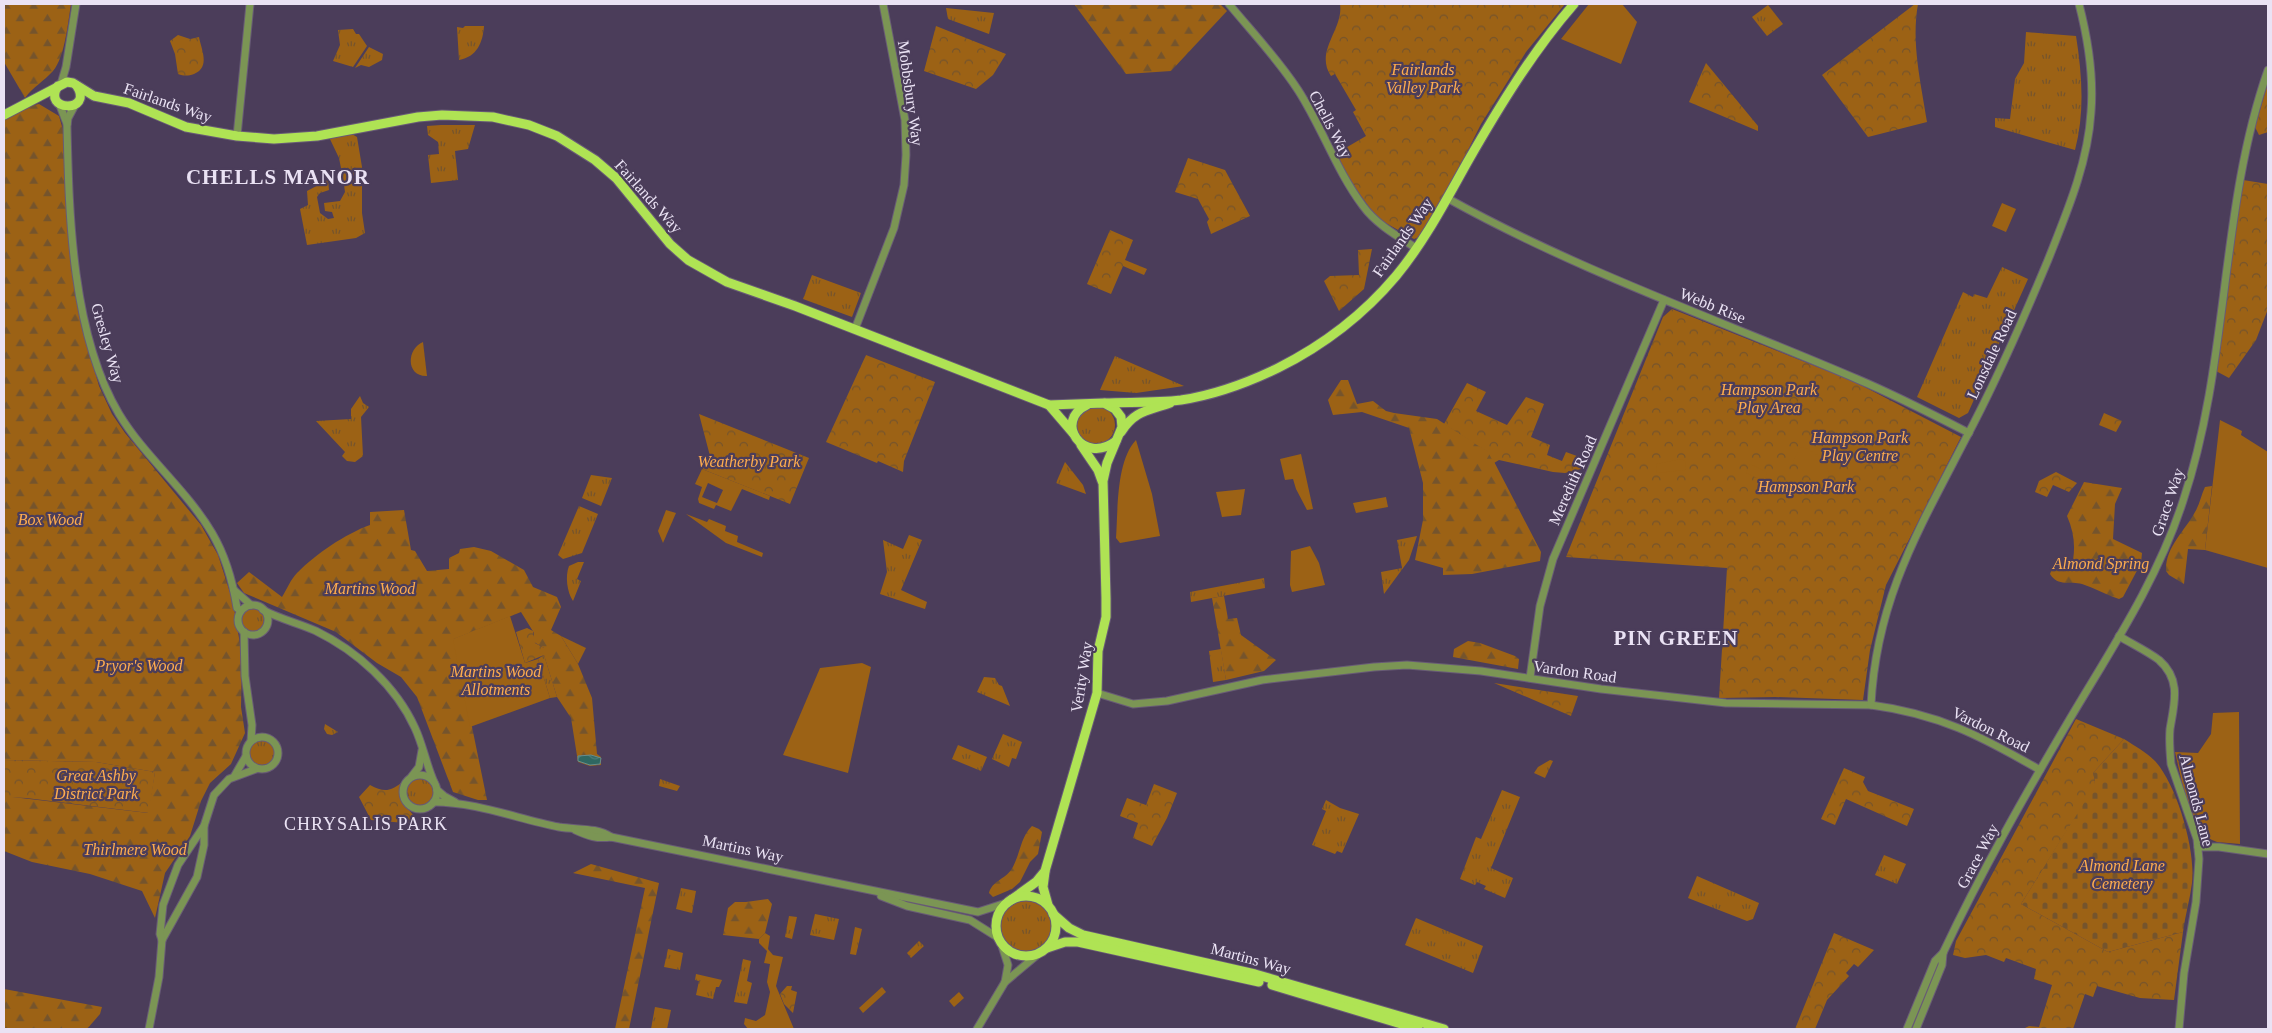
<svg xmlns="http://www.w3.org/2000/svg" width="2272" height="1033" viewBox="0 0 2272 1033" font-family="'Times New Roman',serif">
	<defs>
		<pattern id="grass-tufts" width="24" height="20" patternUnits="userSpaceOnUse" patternTransform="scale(1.25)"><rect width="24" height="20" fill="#9c6215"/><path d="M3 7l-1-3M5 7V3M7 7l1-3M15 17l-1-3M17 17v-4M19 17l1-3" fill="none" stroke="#75542c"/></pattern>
		<pattern id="forest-firs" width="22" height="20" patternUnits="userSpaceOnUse" patternTransform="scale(1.25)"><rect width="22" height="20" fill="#9c6215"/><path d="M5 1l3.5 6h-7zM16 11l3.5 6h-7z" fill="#75542c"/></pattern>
		<pattern id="cemetery-stones" width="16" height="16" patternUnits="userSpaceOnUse" patternTransform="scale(1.25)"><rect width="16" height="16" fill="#9c6215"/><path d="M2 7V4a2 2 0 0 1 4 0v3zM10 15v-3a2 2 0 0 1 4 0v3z" fill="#75542c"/></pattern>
		<pattern id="park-crowns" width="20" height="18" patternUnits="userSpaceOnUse" patternTransform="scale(1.25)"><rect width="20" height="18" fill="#9c6215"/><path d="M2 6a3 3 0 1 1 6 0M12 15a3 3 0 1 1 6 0" fill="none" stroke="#75542c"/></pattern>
		<pattern id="water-waves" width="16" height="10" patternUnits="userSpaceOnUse" patternTransform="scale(1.25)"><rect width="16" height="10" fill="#2f6761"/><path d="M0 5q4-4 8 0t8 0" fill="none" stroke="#4d7c78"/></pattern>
	</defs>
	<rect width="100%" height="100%" fill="#4b3d5a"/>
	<g fill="url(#grass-tufts)">
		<polygon points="1768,5 1783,24 1767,36 1752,17"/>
		<polygon points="946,8 994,13 989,34 948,19"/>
		<path d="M465 26H484C483 42 477 57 459 60L457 27 463 28Z"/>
		<polygon points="353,29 356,34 359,34 367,46 353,67 333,61 340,45 338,30"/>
		<path d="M2026 32 2076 36C2082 74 2085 112 2075 150L1995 127V118L2010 119 2015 79 2024 63Z"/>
		<polygon points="369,47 383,54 382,60 369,67 361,65 355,68"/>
		<polygon points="441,125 475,125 468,149 455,151 458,180 431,183 428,155 439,154 438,142 428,135 427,126"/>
		<polygon points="350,133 357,137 362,167 362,213 365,233 356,238 307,245 300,209 308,205 307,191 328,180 329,190 320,193 317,197 320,213 328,219 334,218 332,212 325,211 324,203 340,201 345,192 343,178 339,158 329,137"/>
		<polygon points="2002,267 2028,279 1968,413 1959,418 1917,397 1963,292 1973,297 1974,294 1987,298"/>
		<polygon points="812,275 861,293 852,317 803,299"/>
		<polygon points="1115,356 1184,386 1136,393 1100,390"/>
		<polygon points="360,396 363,403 369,407 361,417 363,456 355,462 347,461 342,456 345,452 316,421 351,419 351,409"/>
		<circle cx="1096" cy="425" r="19"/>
		<polygon points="1065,462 1083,485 1086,494 1056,483"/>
		<polygon points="591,475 612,478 601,506 582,498"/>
		<polygon points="579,506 598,514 582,553 563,559 558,555"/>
		<polygon points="909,535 922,540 901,590 927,602 925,609 880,594 887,572 883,540 903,549"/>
		<polygon points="1417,536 1409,560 1384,594 1381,572 1402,568 1397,540"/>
		<path d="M578 562H584L577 579 581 581 573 601C567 592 565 576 569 566Z"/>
		<polygon points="1264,578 1265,588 1191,602 1190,592"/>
		<circle cx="253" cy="619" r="13"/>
		<polygon points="1221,649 1226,680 1213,682 1209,651"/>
		<polygon points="544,655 557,697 550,698 538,659"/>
		<polygon points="984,677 995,678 999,685 1002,686 1010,706 977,692"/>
		<polygon points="325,724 338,732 332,735 327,734 324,729"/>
		<polygon points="1003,734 1022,742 1016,759 1012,758 1009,767 992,759"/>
		<circle cx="262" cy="752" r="13"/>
		<polygon points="958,745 987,757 981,771 952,759"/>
		<polygon points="1550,760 1553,761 1545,778 1534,773 1538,767"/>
		<polygon points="660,779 680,786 677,791 659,786"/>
		<circle cx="420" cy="792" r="13"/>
		<polygon points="1502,790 1520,797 1491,868 1513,878 1505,898 1484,889 1486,886 1477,882 1475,885 1460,879 1476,837 1481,839"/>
		<polygon points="1326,800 1340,808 1359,814 1342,853 1337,851 1335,854 1312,845 1326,811 1322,809"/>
		<polygon points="1884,855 1906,864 1897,884 1875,875"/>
		<polygon points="1697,876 1759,903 1753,919 1747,921 1688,898"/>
		<polygon points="681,888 696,891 692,913 676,909"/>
		<circle cx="1026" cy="926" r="25"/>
		<polygon points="815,914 839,919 834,940 810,935"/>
		<polygon points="789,916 797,917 792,939 785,937"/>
		<polygon points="1416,918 1483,946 1473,973 1405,945"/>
		<polygon points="855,927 862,929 856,955 850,954"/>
		<polygon points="919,941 924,946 911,958 907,953"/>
		<polygon points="668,949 683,953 680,970 664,967"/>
		<polygon points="743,959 751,961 747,981 752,983 747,1004 734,1002"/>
		<polygon points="696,974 722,980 719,987 716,987 713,999 696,995 699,981 695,980"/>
		<polygon points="882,987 886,992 863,1013 859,1008"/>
		<polygon points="959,992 964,998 954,1007 949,1001"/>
		<polygon points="655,1007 671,1010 667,1029 651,1029"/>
	</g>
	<g fill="url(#forest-firs)">
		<path d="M4 4H71C68 22 65 57 53 71 44 81 33 87 25 98L4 62Z"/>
		<polygon points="1074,4 1220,4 1227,11 1171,71 1126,74"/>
		<polygon points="39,104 59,116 63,130 70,247 84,334 99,386 112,414 125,433 201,525 218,555 233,602 242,656 241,707 245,733 231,764 210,783 201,801 190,836 165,873 155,918 142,891 90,874 32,862 4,851 4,796 148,813 155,772 96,762 4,760 4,119 25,107"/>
		<polygon points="1341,380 1348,380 1357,404 1373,401 1386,411 1394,413 1437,419 1489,452 1541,552 1540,561 1472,574 1443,575 1443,568 1415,560 1423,520 1423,483 1409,428 1362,412 1333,415 1328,400"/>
		<path d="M2084 482 2122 488 2115 504 2113 539 2142 553 2141 563 2123 597 2119 599C2106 595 2095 588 2082 584 2071 581 2058 587 2050 574L2052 569C2059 567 2066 574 2071 569 2076 551 2075 534 2067 516Z"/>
		<path d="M2212 486 2205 550 2188 549 2184 584 2169 575 2166 571C2165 547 2185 531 2195 512 2200 504 2201 495 2205 487Z"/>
		<path d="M404 510 411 550 415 551 427 571 449 569V558L459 553 460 549 474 547 491 551 524 570 533 587 557 597 561 607 551 630 561 636 578 664 592 698 597 754 601 757V765L590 766 578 762 571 718 557 697 544 655V648L534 642V633L521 612 454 639 487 800H478L453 792 417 697 401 677 377 663 336 632 244 593 237 583 249 572 282 597C287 589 291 579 297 573 316 554 345 534 370 525V512Z"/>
		<polygon points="1224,596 1228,619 1237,618 1241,635 1276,660 1264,671 1226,680 1212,598"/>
		<polygon points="1468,641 1480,643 1515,656 1519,659 1518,669 1453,657 1454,649"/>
		<path d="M1032 826 1039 829 1042 832 1038 854 1030 862 1020 882 1012 889 993 897 989 893C992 881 1005 879 1011 870 1020 857 1020 837 1032 826Z"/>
		<polygon points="591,864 659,883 629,1029 615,1029 645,888 573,873"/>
		<polygon points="768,899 772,904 765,933 759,939 723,935 728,908 735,902 746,902"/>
		<polygon points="4,989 102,1007 100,1014 87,1029 4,1029"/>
	</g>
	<path fill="url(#cemetery-stones)" d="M2124 739C2135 746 2146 752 2155 761 2177 785 2196 851 2192 883 2190 899 2185 916 2183 932L2108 952 2021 904 2093 787 2095 781 2093 773Z"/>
	<g fill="url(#park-crowns)">
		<path d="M1340 4H1565L1526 52 1481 124 1446 194 1419 237 1414 239 1377 218 1346 175 1337 153 1366 136 1353 112 1356 110 1335 74 1331 76C1314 51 1344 29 1340 4Z"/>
		<path d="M1915 4H1918C1911 43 1921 83 1927 122L1868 137 1822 75Z"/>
		<polygon points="936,26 1006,54 993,75 976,89 924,71"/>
		<path d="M178 35 190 39 199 37C201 49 211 67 194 74 188 76 184 76 178 74L175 54 170 41Z"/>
		<polygon points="1706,63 1758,126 1758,131 1689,102"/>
		<polygon points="2268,83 2268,132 2259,135 2255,127"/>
		<polygon points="1188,158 1225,170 1250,216 1211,234 1207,222 1209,219 1198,199 1175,192"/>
		<polygon points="2243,180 2268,184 2268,309 2256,340 2229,378 2216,371"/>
		<polygon points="1110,230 1133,240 1125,260 1147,269 1144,275 1123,266 1111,294 1087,284"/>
		<polygon points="1372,249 1364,289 1339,311 1324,281 1330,276 1359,275 1358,250"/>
		<polygon points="1672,309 1855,382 1961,437 1886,585 1870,650 1863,700 1775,697 1719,698 1727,568 1566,557 1663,317"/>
		<polygon points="866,355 935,382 904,461 903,472 878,461 877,463 826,442"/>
		<polygon points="1467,383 1486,392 1476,411 1507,425 1526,397 1544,404 1531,437 1550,445 1547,455 1562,461 1566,452 1585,459 1581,469 1565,473 1553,472 1499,460 1494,463 1488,452 1444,424"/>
		<polygon points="2104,413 2122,421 2116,432 2099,425"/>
		<polygon points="699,414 809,458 790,504 702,469 710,456"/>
		<polygon points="2056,472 2077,483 2069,492 2053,485 2047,497 2035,492 2039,481"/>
		<polygon points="527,628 533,631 535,643 544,648 544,655 525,663 516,632"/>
		<polygon points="1494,683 1578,696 1571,716"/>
		<polygon points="2076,719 2124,739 2093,773 2095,781 2094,787 2021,904 2108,952 2183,932 2174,1000 2140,998 2097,986 2093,997 2085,994 2073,1029 2023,1029 2029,1026 2039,1027 2052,985 2034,979 2036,969 2006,958 2004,962 1986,955 1965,958 1953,955 1956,941"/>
		<polygon points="4,760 96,762 155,772 149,813 26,798 5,797"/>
		<polygon points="1844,768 1865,777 1863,782 1868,791 1914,809 1907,826 1846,799 1835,825 1821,819"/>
		<path d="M401 783C395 810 413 804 416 824L371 820 359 797 370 785C383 792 390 792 401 783Z"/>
		<polygon points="1154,784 1177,793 1167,818 1152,846 1133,838 1138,823 1120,816 1127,798 1146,805"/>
		<polygon points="1834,933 1874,950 1858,967 1854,964 1846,973 1849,976 1827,1000 1815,1029 1795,1029"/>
		<polygon points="787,986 792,986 791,990 797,992 793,1013 784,1004 780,994"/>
	</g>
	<g fill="#9c6215" fill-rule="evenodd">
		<polygon points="1589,4 1622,4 1637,22 1621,64 1561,39"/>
		<polygon points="2002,203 2016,209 2006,232 1992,226"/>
		<path d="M423 342 427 376C406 377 406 349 423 342Z"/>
		<polygon points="2220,420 2242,431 2241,435 2268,452 2268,568 2205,550"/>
		<path d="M1136 440 1152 494 1160 536 1120 543 1116 538C1118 510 1116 461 1136 440Z"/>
		<polygon points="1804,447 1824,459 1829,474 1825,484 1816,484 1793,461 1800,448"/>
		<polygon points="1301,454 1313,509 1307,510 1296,489 1293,479 1285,480 1280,459"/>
		<polygon points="1681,459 1685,461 1686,467 1685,470 1657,473 1656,464"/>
		<polygon points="1750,464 1767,472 1764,481 1746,473"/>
		<path d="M702 469 770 496 769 500 742 489 731 511 716 505 714 509 699 503 698 499 702 487 695 484ZM708 483 723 490 717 503 702 497Z"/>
		<polygon points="1245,489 1241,515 1222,517 1216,492"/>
		<polygon points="1386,497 1388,507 1356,513 1353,503"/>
		<polygon points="666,510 676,513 663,543 658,531"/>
		<polygon points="686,514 707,522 709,519 726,526 725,531 738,536 737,542 763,553 762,557 726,543"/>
		<polygon points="1310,546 1319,563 1325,585 1292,592 1290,585 1291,551"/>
		<polygon points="510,616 525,663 538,659 550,698 470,727 453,639"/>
		<polygon points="561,636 586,648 578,664"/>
		<polygon points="862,663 871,667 848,773 783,755 820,668"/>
		<polygon points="2239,712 2240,844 2217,842 2200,835 2186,800 2175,752 2198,753 2211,734 2213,713"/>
		<polygon points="765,933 770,936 768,949 773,955 783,957 776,986 794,1029 748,1029 744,1024 745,1018 756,1021 765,1015 770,992 767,982 770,964 764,963 767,951 759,943 759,939"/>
	</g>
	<polygon fill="url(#water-waves)" stroke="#678c8d" points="591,755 601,758 600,764 590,765 578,761 578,756"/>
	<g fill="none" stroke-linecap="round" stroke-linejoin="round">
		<defs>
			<g id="minor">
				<path d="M1229 4C1252 32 1278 59 1298 90 1322 127 1336 170 1363 206 1376 224 1397 236 1416 248"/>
				<polyline points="61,84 66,67 76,4"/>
				<polyline points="59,103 67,124"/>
				<path d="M75 105 68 118 67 126C69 216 72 335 119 414 145 457 186 489 212 533 225 555 233 583 237 608L241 611"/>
				<polyline points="237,136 250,4"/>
				<path d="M1447 198C1578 271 1720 320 1857 379 1895 395 1932 414 1969 433"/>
				<polyline points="855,329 894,228 904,185 906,155 905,120 883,4"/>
				<polyline points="234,590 251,605"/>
				<circle cx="253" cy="620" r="15"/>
				<path d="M263 610C280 619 298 623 316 631 357 651 396 686 415 728 423 745 426 764 434 782"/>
				<polyline points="244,632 245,676 252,725 251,741"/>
				<path d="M2119 636C2132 644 2147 651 2159 660 2182 680 2174 704 2170 729 2169 741 2170 753 2171 764L2197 839 2199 859 2196 902 2184 973 2179 1029"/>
				<polyline points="1530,678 1540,606 1553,559 1664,300"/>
				<path d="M1097 693 1133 704 1167 701 1262 680 1374 667 1407 665 1481 671 1601 689 1726 703 1871 705C1939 714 1981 736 2040 770"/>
				<path d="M1871 705C1876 600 1919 529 1966 438 1997 380 2023 320 2048 260 2067 212 2088 163 2091 112 2094 75 2088 39 2079 4"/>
				<circle cx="262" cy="753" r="16"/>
				<circle cx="420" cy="792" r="17"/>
				<polyline points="235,775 246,756"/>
				<polyline points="412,776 419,767 422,750"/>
				<polyline points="437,790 444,796 455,802"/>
				<path d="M434 802C476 802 518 819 559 827 577 830 596 827 611 837"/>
				<path d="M575 830C588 836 597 839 611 837L978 912 1006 903"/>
				<polyline points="2198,847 2219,847 2268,854"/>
				<polyline points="881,896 907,906 970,920 997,937"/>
				<polyline points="162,940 197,877 204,845 204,826 214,795 229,779 256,769"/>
				<polyline points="1005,982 1037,955"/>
				<polyline points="149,1029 159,977 162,940 160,934 163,905 178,865 204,826"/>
				<polyline points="977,1029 1005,982 1008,965 1002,946"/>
				<polyline points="1907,1029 1935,961 1943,953"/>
				<path d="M1916 1029 1942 965 1943 953C1981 872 2025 795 2071 717 2112 648 2158 579 2183 501 2230 361 2219 210 2268 70"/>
			</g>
			<g id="major">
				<path d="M58 86C41 112 94 113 77 86"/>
				<polyline points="4,115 67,82 73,83 94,96 129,103 186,127 237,136 274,139 317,136 418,117 442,115 493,117 529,125 557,136 595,160 616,178 670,244 688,260 727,282 795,306 1049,405 1104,403 1115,409 1121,417 1122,427 1107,463 1103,481 1106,598 1106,617 1098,651 1097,693 1045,871 1036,882 1011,900"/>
				<path d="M1105 403C1130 402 1156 403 1181 400 1214 395 1247 383 1278 368 1322 346 1364 314 1396 276 1425 241 1446 200 1468 161 1499 107 1533 51 1574 4"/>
				<polyline points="1049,405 1073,433"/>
				<path d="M1087 405C1053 421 1083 466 1116 441"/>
				<path d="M1121 432C1135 410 1148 411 1170 403"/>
				<polyline points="1081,445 1098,470 1102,481"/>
				<polyline points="1045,872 1043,887 1048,905"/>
				<circle cx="1026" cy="926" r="30"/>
				<polyline points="1053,914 1069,928 1083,935 1255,974 1444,1029"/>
				<polyline points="1047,948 1065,942 1078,942 1259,982"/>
				<polyline points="1272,985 1418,1029"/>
			</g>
		</defs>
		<use href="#minor" stroke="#685b76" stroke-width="9"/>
		<use href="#major" stroke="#685b76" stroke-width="11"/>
		<use href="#minor" stroke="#7b9554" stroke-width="7"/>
		<use href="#major" stroke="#afe354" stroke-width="9"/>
	</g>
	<g text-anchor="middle" stroke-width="4.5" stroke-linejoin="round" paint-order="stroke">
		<g font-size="16" font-style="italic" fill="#feac4e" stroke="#4b3d5a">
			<text x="1423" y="75">Fairlands<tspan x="1423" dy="18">Valley Park</tspan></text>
			<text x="1769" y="395">Hampson Park<tspan x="1769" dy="18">Play Area</tspan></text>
			<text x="1860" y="443">Hampson Park<tspan x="1860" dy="18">Play Centre</tspan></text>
			<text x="749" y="467">Weatherby Park</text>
			<text x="1806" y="492">Hampson Park</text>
			<text x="50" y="525">Box Wood</text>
			<text x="2101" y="569">Almond Spring</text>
			<text x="370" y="594">Martins Wood</text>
			<text x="139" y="671">Pryor's Wood</text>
			<text x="496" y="677">Martins Wood<tspan x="496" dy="18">Allotments</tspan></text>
			<text x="96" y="781">Great Ashby<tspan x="96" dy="18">District Park</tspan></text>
			<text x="135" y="855">Thirlmere Wood</text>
			<text x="2122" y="871">Almond Lane<tspan x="2122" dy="18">Cemetery</tspan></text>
		</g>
		<g font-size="16" fill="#eae2f4" stroke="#4b3d5a">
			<text transform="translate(911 93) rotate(82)" y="6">Mobbsbury Way</text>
			<text transform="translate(168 102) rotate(19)" y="6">Fairlands Way</text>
			<text transform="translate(1331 124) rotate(62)" y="6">Chells Way</text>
			<text transform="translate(649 196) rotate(48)" y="6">Fairlands Way</text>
			<text transform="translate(1402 237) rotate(-55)" y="6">Fairlands Way</text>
			<text transform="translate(1713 305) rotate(22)" y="6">Webb Rise</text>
			<text transform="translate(108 343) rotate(74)" y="6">Gresley Way</text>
			<text transform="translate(1991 354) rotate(-65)" y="6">Lonsdale Road</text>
			<text transform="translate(1572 480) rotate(-66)" y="6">Meredith Road</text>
			<text transform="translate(2167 502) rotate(-71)" y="6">Grace Way</text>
			<text transform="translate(1575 671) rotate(8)" y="6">Vardon Road</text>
			<text transform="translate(1081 677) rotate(-81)" y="6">Verity Way</text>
			<text transform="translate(1991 729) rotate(26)" y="6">Vardon Road</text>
			<text transform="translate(2197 800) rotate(75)" y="6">Almonds Lane</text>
			<text transform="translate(743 848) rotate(12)" y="6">Martins Way</text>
			<text transform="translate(1977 856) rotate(-62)" y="6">Grace Way</text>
			<text transform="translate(1251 958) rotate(15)" y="6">Martins Way</text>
		</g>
		<g font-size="18" letter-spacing="1" fill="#eae2f4" stroke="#4b3d5a">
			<text x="366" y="830">CHRYSALIS PARK</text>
		</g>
		<g font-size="21" font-weight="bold" letter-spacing="1" fill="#eae2f4" stroke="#4b3d5a">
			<text x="278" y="184">CHELLS MANOR</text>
			<text x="1676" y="645">PIN GREEN</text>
		</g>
	</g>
	<rect width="2272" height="1033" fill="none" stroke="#eae2f4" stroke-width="10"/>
</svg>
